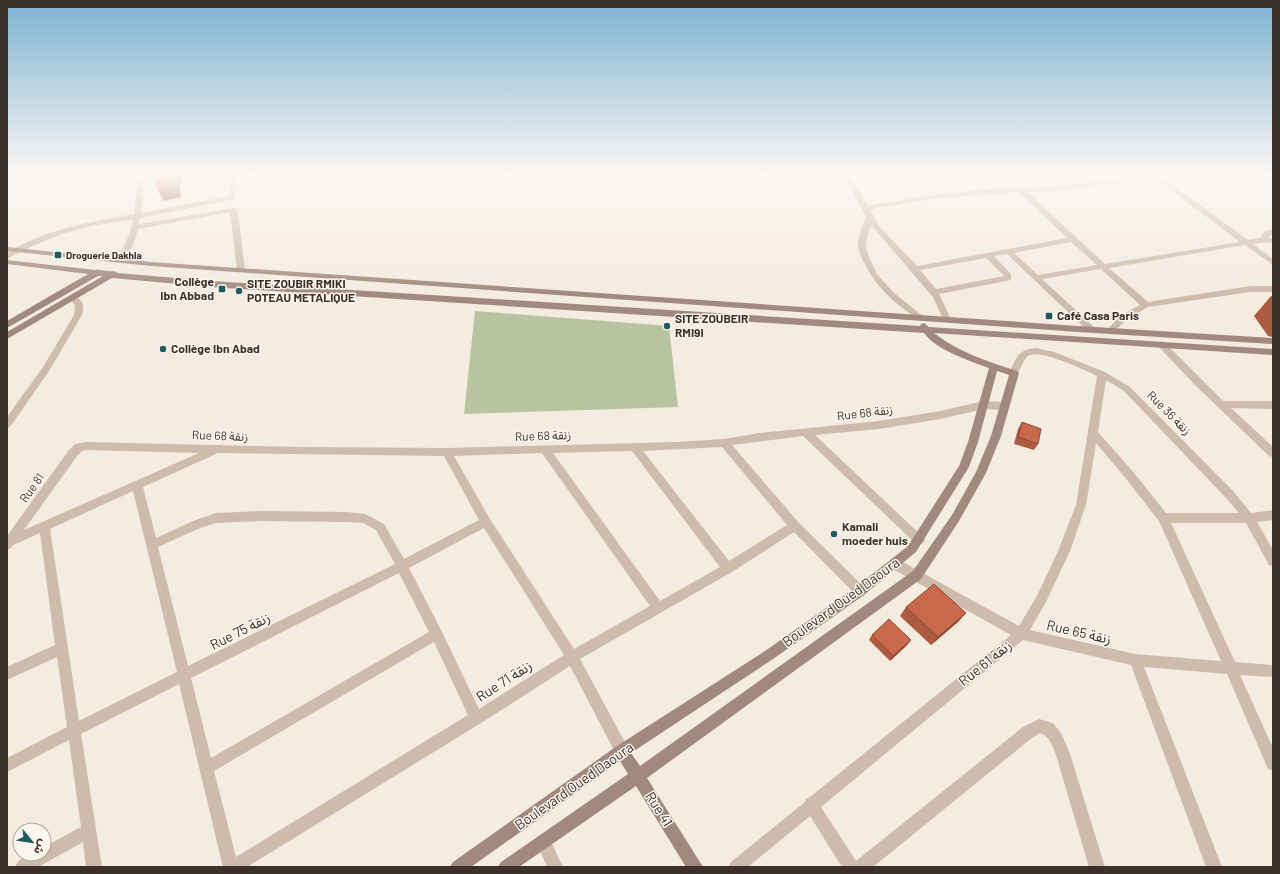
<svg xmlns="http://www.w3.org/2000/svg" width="1280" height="874" viewBox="0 0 1280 874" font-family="Barlow,'Noto Sans Arabic',sans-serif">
	<rect width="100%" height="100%" fill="#f4ebe1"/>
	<polygon fill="#b8c4a0" points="475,311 669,326 678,407 464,414"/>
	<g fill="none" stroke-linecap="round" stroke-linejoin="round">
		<g fill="#cdbbac" fill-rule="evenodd">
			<path d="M139 173H145L141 213 229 196 230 173H236L235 199 140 218 139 224 235 208 238 212 245 270 244 272H241L237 270 230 212 138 229C135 241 129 259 115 263L111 261 122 250 130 233 133 219 86 227 59 235 25 249 7 259V253C45 229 90 222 134 214Z"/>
			<path d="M842 173H848L868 206 939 194 990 189 1065 186 1150 174V173H1178L1162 177 1248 240 1260 238 1265 231 1273 229V234L1268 238H1273V242L1253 244 1273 259V265L1245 245 1109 268 1148 302 1250 286H1273V292H1250L1148 307 1126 320 1113 333 1110 334 1106 331 1120 316 1140 305 1101 269 1042 279 1095 328 1096 330 1095 332H1089L1007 254 994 256 1011 274V280L939 294 951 319 947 322 943 319 933 297 871 225 867 237 866 247 869 257 877 274 894 293 924 317 920 320 917 319C897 304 878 290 866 266 862 259 858 252 858 243 859 234 863 225 866 217ZM1155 178 1240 242 1105 264 1027 192 1065 190ZM1019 192 1067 238 917 266 879 226 870 210 875 208 939 198ZM1071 242 1097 265 1038 275 1014 253ZM986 258 1004 276 936 289 920 270Z"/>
			<path d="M73 295C82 298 85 306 82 315L49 371 10 427 7 428V417L43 367 74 315 75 305 69 298Z"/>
			<polygon points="1161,341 1164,342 1223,401 1273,401 1273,409 1231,408 1273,447 1273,457 1269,456 1196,386 1158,346 1157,344"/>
			<path d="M1036 348 1054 352 1105 372 1130 387 1234 492 1251 513 1273 510V520L1257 522 1273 550V566L1269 565 1246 523H1171L1235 662 1273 665V677L1240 675 1273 748V771L1268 769 1227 674 1144 667 1222 867H1206L1131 665 1023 640 821 807 856 861 1023 727 1039 719 1053 723 1061 733 1070 754 1105 867H1089L1056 755C1053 747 1049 735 1040 733L1033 737 873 867H842L810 816 748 867H728L731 862 805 802 806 799 810 797 1011 635 891 568 889 564 891 560 895 559 899 560 1019 626 1038 594 1058 551 1076 505 1097 376C1084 370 1040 348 1028 356 1023 360 1020 370 1017 375H1011L1009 373C1017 357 1017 350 1036 348ZM1106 380 1124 391 1226 498 1239 513H1166L1135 474 1098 432ZM1096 443 1127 480 1159 521 1221 661 1135 654 1030 630 1046 602 1070 551 1086 505Z"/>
			<path d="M984 401 1005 402 1010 406 1005 410 984 409 940 419 879 429 815 435 923 537 925 540 923 543 919 545 915 543 803 436 732 445 799 523 864 587 866 591 864 595 860 596 856 595 794 532 732 572 580 659 627 746 629 751 627 756 622 758 617 756 570 666 481 723 247 867H223L179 684 81 734 102 867H86L83 842 38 867H15C20 855 33 854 44 854V847L81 827 69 740 7 772V758L67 727 57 657 7 680V667L55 645 40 533 13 545 11 548 7 550V536L69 450 75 444 86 442 300 447 447 448 677 442 724 439 759 433 879 421 940 411ZM722 447 787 525 729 561 643 451ZM86 450 199 453 24 530 77 456 82 451ZM632 451 720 567 660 601 553 453ZM218 453 444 456 479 520 404 559 384 524 365 514 347 512 260 511 216 513 193 521 156 538 143 487ZM542 453 650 606 574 649 490 519 454 456ZM133 491 177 672 79 721 50 529ZM260 521 347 522 363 523 376 530 395 564 188 666 158 547 200 528 216 523ZM484 528 564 655 479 709 441 630 409 568ZM399 573 429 632 211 758 191 678ZM434 642 468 715 236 857 214 771Z"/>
			<polygon points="543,834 548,836 563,867 547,867 536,841 538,836"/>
		</g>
		<g fill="#a18a7d" fill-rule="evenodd">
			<polygon points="7,247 151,262 1078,326 1273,338 1273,344 1078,332 151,266 7,251"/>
			<path d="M7 260 95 270C101 269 107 272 114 271L118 273 211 281 920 326 921 324 924 323 929 327 1273 349V355L934 333C958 352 989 362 1017 371L1019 373 1001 436 986 473 959 521 921 579 647 778 703 867H686L636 786 519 867H498L501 862 628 774 620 761 471 867H450L453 862 617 746 765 651 856 587 908 546 959 466 968 442 989 368C970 361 936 350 924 333L211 287 112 278 7 339V332L103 276H98L7 328V321L88 274 7 264ZM997 371 1009 375 991 436 976 472 952 515 913 571 640 766 631 753 773 659 864 595 916 552 969 467 978 442Z"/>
		</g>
	</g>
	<g fill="#ac5a40">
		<polygon points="1271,296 1273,297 1273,337 1268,336 1254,316"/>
		<polygon points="1022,422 1038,444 1034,450 1014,444 1018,429"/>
		<polygon points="906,607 959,621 931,645 900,616"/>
		<polygon points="872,635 911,640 907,645 890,661 869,640"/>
	</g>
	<g fill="#8c4a34">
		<polygon points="177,173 181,173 183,184 179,185 181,197 164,201 158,191"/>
		<polygon points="966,613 959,621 931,645 938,637"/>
		<polygon points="911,640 907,645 890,661 893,656"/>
	</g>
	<g fill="#c8694b" stroke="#8c4a34">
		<polygon points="156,173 177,173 177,175 174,175 175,187 158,191"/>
		<polygon points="1022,422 1041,429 1038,444 1018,437"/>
		<polygon points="934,584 966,613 938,637 906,607"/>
		<polygon points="889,619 911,640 893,656 872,635"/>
	</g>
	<linearGradient id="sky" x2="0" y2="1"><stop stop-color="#7eb2d2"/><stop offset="0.59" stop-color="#faf6f2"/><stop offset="1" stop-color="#faf6f2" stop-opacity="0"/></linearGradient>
	<rect width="1280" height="295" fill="url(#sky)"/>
	<g fill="#1f5a5e" stroke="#fbf5ee" stroke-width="1.5">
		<rect x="54" y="251" width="8" height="8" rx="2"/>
		<rect x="218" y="285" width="8" height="8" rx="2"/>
		<circle cx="239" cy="291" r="4"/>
		<rect x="1045" y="312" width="8" height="8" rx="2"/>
		<circle cx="667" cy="326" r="4"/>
		<circle cx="163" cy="349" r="4"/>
		<circle cx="834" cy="534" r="4"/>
	</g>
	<g text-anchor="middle" stroke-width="3" stroke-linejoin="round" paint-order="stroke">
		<g font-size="10" font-weight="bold" fill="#3b302b" stroke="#fbf5ee" text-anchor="start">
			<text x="66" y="259">Droguerie Dakhla</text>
		</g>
		<g font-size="12" font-weight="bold" fill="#3b302b" stroke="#fbf5ee" text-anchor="start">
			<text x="214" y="286" text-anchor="end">Collège<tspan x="214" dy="14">Ibn Abbad</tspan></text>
			<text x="247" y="288">SITE ZOUBIR RMIKI<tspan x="247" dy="14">POTEAU METALIQUE</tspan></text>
			<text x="1057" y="320">Café Casa Paris</text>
			<text x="675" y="323">SITE ZOUBEIR<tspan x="675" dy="14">RMI9I</tspan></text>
			<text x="171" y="353">Collège Ibn Abad</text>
			<text x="842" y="531">Kamali<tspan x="842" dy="14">moeder huis</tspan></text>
		</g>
		<g font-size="12" fill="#3b302b" stroke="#fbf5ee">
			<text transform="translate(865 413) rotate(-7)" y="4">Rue 68 زنقة</text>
			<text transform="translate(1169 413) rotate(45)" y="4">Rue 36 زنقة</text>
			<text transform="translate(220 436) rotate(2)" y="4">Rue 68 زنقة</text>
			<text transform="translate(543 436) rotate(-2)" y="4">Rue 68 زنقة</text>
			<text transform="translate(32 488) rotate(-54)" y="4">Rue 81</text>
		</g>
		<g font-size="14" fill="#3b302b" stroke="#fbf5ee">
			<text transform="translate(841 602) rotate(-36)" y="5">Boulevard Oued Daoura</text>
			<text transform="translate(240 631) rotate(-27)" y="5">Rue 75 زنقة</text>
			<text transform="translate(1079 632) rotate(13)" y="5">Rue 65 زنقة</text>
			<text transform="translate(985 663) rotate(-39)" y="5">Rue 61 زنقة</text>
			<text transform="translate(504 681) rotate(-33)" y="5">Rue 71 زنقة</text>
			<text transform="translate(574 786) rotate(-35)" y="5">Boulevard Oued Daoura</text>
			<text transform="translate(659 809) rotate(58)" y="5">Rue 41</text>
		</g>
	</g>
	<rect width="1280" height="874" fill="none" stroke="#3b302b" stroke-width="16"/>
	<g transform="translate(32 842) rotate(120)"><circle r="19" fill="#fbf5ee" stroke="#aea6a0"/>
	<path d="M0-3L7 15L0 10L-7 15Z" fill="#1f5a5e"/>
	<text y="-6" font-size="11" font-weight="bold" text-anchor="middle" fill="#3b302b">ش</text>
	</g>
</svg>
